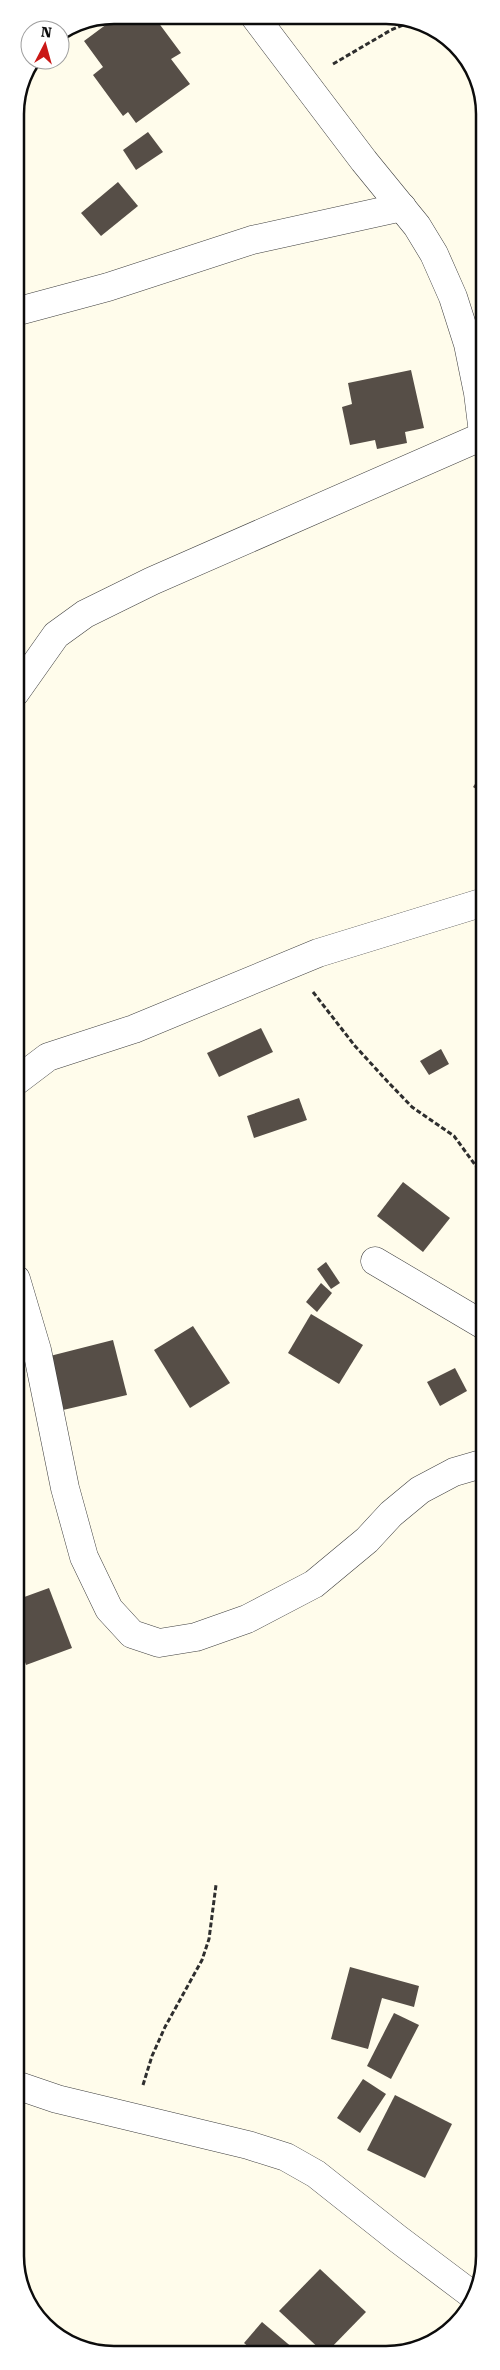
<svg xmlns="http://www.w3.org/2000/svg" width="500" height="2370" viewBox="0 0 500 2370" font-family="'Roboto Serif',serif">
	<rect width="100%" height="100%" fill="#fffceb"/>
	<g fill="#564e47">
		<polygon points="119,15 146,15 151,22 155,18 181,53 171,59 190,84 136,123 128,112 123,116 93,75 103,67 84,41"/>
		<polygon points="148,132 163,152 136,170 123,150"/>
		<polygon points="118,182 138,206 101,236 81,213"/>
		<polygon points="411,370 424,428 405,432 407,443 377,449 375,440 350,445 342,407 352,404 348,383"/>
		<polygon points="484,770 484,794 473,787"/>
		<polygon points="261,1028 273,1052 219,1077 207,1053"/>
		<polygon points="441,1049 449,1064 429,1075 420,1061"/>
		<polygon points="299,1098 307,1120 254,1138 247,1116"/>
		<polygon points="403,1182 450,1218 423,1252 377,1216"/>
		<polygon points="326,1262 340,1283 331,1289 317,1269"/>
		<polygon points="321,1283 332,1293 317,1312 306,1302"/>
		<polygon points="311,1314 363,1345 339,1384 288,1353"/>
		<polygon points="193,1326 230,1383 190,1408 154,1350"/>
		<polygon points="113,1340 127,1395 63,1410 50,1356"/>
		<polygon points="455,1368 467,1391 440,1406 427,1382"/>
		<polygon points="49,1588 72,1648 26,1665 16,1636 16,1600"/>
		<polygon points="350,1967 419,1986 414,2007 382,1998 368,2049 331,2039"/>
		<polygon points="394,2013 419,2025 391,2079 367,2066"/>
		<polygon points="363,2079 386,2094 360,2133 337,2118"/>
		<polygon points="395,2095 452,2124 425,2178 367,2150"/>
		<polygon points="320,2269 366,2312 325,2354 279,2311"/>
		<polygon points="262,2322 300,2354 257,2354 244,2343"/>
	</g>
	<g fill="none" stroke-linecap="round" stroke-linejoin="round">
		<defs>
			<g id="minor">
				<polyline points="255,17 364,161 417,226 434,254 453,297 468,344 478,393 484,441"/>
				<polyline points="15,312 108,287 252,240 402,207"/>
				<polyline points="15,693 56,635 85,614 152,581 483,436"/>
				<polyline points="15,1082 48,1057 134,1029 318,953 484,902"/>
				<polyline points="375,1261 485,1326"/>
				<polyline points="16,1279 37,1350 65,1488 84,1557 109,1609 132,1634 159,1643 196,1637 247,1619 314,1584 367,1540 391,1514 420,1490 454,1472 485,1463"/>
				<polyline points="16,2085 57,2099 248,2145 286,2157 316,2174 398,2239 471,2294"/>
			</g>
		</defs>
		<use href="#minor" stroke="#3f3f3f" stroke-width="29"/>
		<g stroke="#2e2e2e" stroke-width="3" stroke-dasharray="5 2.5" stroke-linecap="butt">
			<polyline points="333,64 391,30 415,20"/>
			<polyline points="313,992 355,1046 388,1082 412,1107 454,1136 484,1177"/>
			<polyline points="143,2085 152,2056 165,2027 202,1960 209,1939 216,1885"/>
		</g>
		<use href="#minor" stroke="#fff" stroke-width="28"/>
	</g>
	<path d="M0 0H500V2370H0ZM114 24H386A90 90 0 0 1 476 114V2256A90 90 0 0 1 386 2346H114A90 90 0 0 1 24 2256V114A90 90 0 0 1 114 24Z" fill="#fff" fill-rule="evenodd"/>
	<path fill="none" stroke="#0c0c0c" stroke-width="2.5" d="M114 24H386A90 90 0 0 1 476 114V2256A90 90 0 0 1 386 2346H114A90 90 0 0 1 24 2256V114A90 90 0 0 1 114 24Z"/>
	<g transform="translate(45 45) rotate(6)"><circle r="24" fill="#ffffff" stroke="#9e9e9e"/>
	<path d="M0-4L9 19L0 12L-9 19Z" fill="#ca1816"/>
	<text y="-8" font-size="14" font-weight="bold" text-anchor="middle" fill="#0c0c0c">N</text>
	</g>
</svg>
